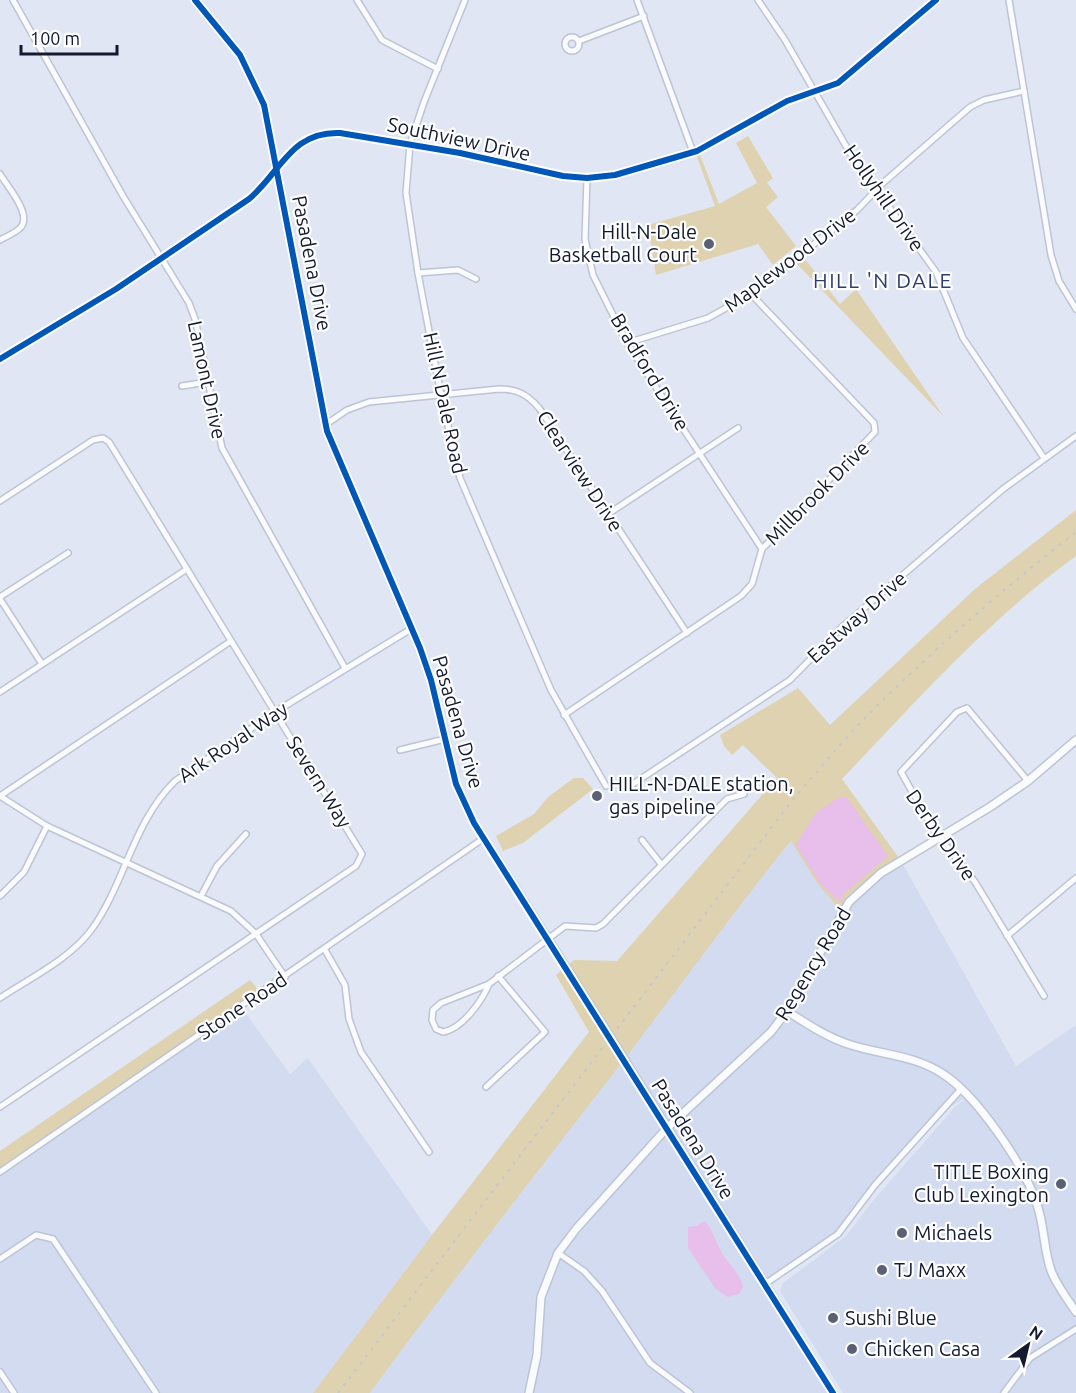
<svg xmlns="http://www.w3.org/2000/svg" width="1076" height="1393" viewBox="0 0 1076 1393" font-family="Ubuntu,sans-serif">
	<rect width="100%" height="100%" fill="#e0e6f3"/>
	<g fill="#d2dbf0">
		<polygon points="791,841 817,883 849,902 901,861 1016,1066 1076,1025 1076,1393 843,1393 780,1291 783,1283 846,1236 871,1203 955,1107 970,1095 940,1113 875,1185 838,1234 766,1284 833,1393 370,1393 468,1259 732,914"/>
		<polygon points="241,1007 290,1074 308,1058 432,1235 313,1393 0,1393 0,1172"/>
	</g>
	<g fill="#ded2b0">
		<polygon points="748,136 773,178 767,183 778,197 766,207 796,246 773,265 758,244 656,275 648,225 715,206 697,157 700,155 719,204 757,183 736,143"/>
		<polygon points="805,259 840,304 856,289 944,417 797,264"/>
		<path d="M1076 510V556C989 619 916 701 842 779L901 861 881 873 842 912 817 883 791 841C732 913 679 988 623 1061 538 1171 452 1281 370 1393H313L432 1235 589 1032 556 975 574 960 617 961 777 778 743 745 732 755 724 746 720 735 798 688 830 725 975 589Z"/>
		<polygon points="574,778 583,778 593,789 523,843 503,851 496,836 534,814 548,797"/>
		<polygon points="250,980 261,993 0,1173 0,1151"/>
	</g>
	<g fill="#e8beeb">
		<polygon points="838,798 847,798 888,856 845,893 839,902 821,885 796,845 815,814"/>
		<path d="M705 1221C714 1232 716 1243 723 1255 731 1267 740 1273 743 1287L739 1294 728 1297 716 1289 688 1248V1227L696 1226Z"/>
	</g>
	<g fill="none" stroke-linecap="round" stroke-linejoin="round">
		<defs>
			<g id="minor">
				<polyline points="13,0 123,196 189,303 195,319 222,448 345,668"/>
				<polyline points="357,0 382,40 438,69"/>
				<polyline points="465,0 424,102 410,144 406,193 418,273 441,395 460,478 551,690 606,786"/>
				<polyline points="637,0 693,152"/>
				<polyline points="758,0 785,40 850,153 936,272 963,338 1044,458"/>
				<polyline points="1009,0 1051,255 1059,281 1076,309"/>
				<circle cx="572" cy="44" r="7"/>
				<polyline points="579,41 644,16"/>
				<path d="M0 174C7 186 32 214 21 227 16 233 7 236 0 240"/>
				<polyline points="587,178 585,239 593,275 627,343 762,549"/>
				<polyline points="418,273 458,270 476,279"/>
				<polyline points="627,343 708,318 751,294 857,210 883,183 970,107 984,100 1024,91"/>
				<path d="M0 359 116 289 249 199C281 172 291 131 340 133L460 153 563 176 587 178 615 175 697 151 787 101 838 83 936 0"/>
				<polyline points="182,386 207,382"/>
				<path d="M325 425 347 410 369 402 499 389C517 389 527 394 539 408L687 633"/>
				<polyline points="0,501 93,440 103,438 109,442 362,854 356,866 0,1107"/>
				<polyline points="608,514 738,428"/>
				<polyline points="0,597 68,553"/>
				<polyline points="0,599 42,664"/>
				<polyline points="0,692 187,569"/>
				<polyline points="564,715 741,596 752,584 762,549 875,432 874,423 751,294"/>
				<polyline points="400,750 445,739"/>
				<polyline points="1028,781 967,708 957,712 901,772 933,829 975,882 1044,996"/>
				<polyline points="630,786 790,680 842,627 1003,489 1076,436"/>
				<polyline points="0,796 47,826 231,911 256,934 285,977"/>
				<polyline points="0,796 231,641"/>
				<polyline points="642,840 661,864"/>
				<polyline points="0,896 24,872 47,826"/>
				<polyline points="201,896 217,866 246,834"/>
				<polyline points="1007,936 1076,878"/>
				<polyline points="325,950 345,985 349,1019 361,1052 429,1152"/>
				<path d="M489 984C482 1001 462 1029 443 1032L436 1029 432 1020 433 1010 441 1003 489 984 565 926 596 928 603 924 727 799 744 794"/>
				<path d="M0 998C30 978 70 959 92 929 125 883 133 822 175 781L275 712 411 629"/>
				<polyline points="486,1087 545,1032 498,976"/>
				<polyline points="0,1172 484,838"/>
				<polyline points="558,1253 584,1271 602,1291 650,1363 690,1393"/>
				<polyline points="0,1259 36,1235 53,1239 156,1393"/>
				<polyline points="765,1284 838,1234 875,1185 962,1088"/>
				<polyline points="0,1372 14,1393"/>
				<polyline points="1004,1393 1030,1358 1076,1329"/>
			</g>
			<g id="tertiary">
				<polyline points="195,0 240,55 264,105 327,431 420,648 431,680 456,784 474,823 600,1021"/>
				<path d="M787 1011C807 1024 828 1038 851 1045 883 1055 914 1055 943 1074 976 1095 1023 1163 1036 1202 1045 1224 1043 1251 1052 1273 1058 1287 1068 1300 1076 1312"/>
				<polyline points="624,1059 833,1393"/>
				<polyline points="529,1393 537,1355 541,1297 558,1253 576,1229 667,1128 771,1032 787,1011 849,902 881,873 990,807 1028,781 1076,740"/>
			</g>
		</defs>
		<use href="#minor" stroke="#bdc4d5" stroke-width="8"/>
		<use href="#tertiary" stroke="#bdc4d5" stroke-width="10"/>
		<use href="#minor" stroke="#fafbfd" stroke-width="5"/>
		<use href="#tertiary" stroke="#fafbfd" stroke-width="7"/>
		<path stroke="#c6c8ce" stroke-width="2" stroke-dasharray="3 6" stroke-linecap="butt" d="M338 1393 791 802C817 772 842 741 870 713 935 648 1004 588 1076 532"/>
		<defs>
			<polyline id="tertiary-bridge" points="600,1021 624,1059"/>
		</defs>
		<use href="#tertiary-bridge" stroke="#bdc4d5" stroke-width="10" stroke-linecap="butt"/>
		<use href="#tertiary-bridge" stroke="#fafbfd" stroke-width="7"/>
		<defs>
			<g id="cycleway">
				<polyline points="195,0 240,55 264,105 327,431 420,648 431,680 456,784 474,823 833,1393"/>
				<path d="M0 359 116 289 249 199C281 172 291 131 340 133L460 153 563 176 587 178 615 175 697 151 787 101 838 83 936 0"/>
			</g>
		</defs>
		<use href="#cycleway" stroke="#fff" stroke-width="10"/>
		<use href="#cycleway" stroke="#0057b8" stroke-width="6"/>
	</g>
	<g fill="#5b6175" stroke="#fff" stroke-width="2">
		<circle cx="709" cy="244" r="6"/>
		<circle cx="597" cy="796" r="6"/>
		<circle cx="1061" cy="1184" r="6"/>
		<circle cx="902" cy="1233" r="6"/>
		<circle cx="882" cy="1270" r="6"/>
		<circle cx="833" cy="1318" r="6"/>
		<circle cx="852" cy="1349" r="6"/>
	</g>
	<g text-anchor="middle" stroke-width="4.5" stroke-linejoin="round" paint-order="stroke">
		<g font-size="20" fill="#131a31" stroke="#fff">
			<text transform="translate(459 139) rotate(12)" y="7">Southview Drive</text>
			<text transform="translate(884 198) rotate(55)" y="7">Hollyhill Drive</text>
			<text transform="translate(790 260) rotate(-37)" y="7">Maplewood Drive</text>
			<text transform="translate(312 263) rotate(79)" y="7">Pasadena Drive</text>
			<text transform="translate(650 372) rotate(59)" y="7">Bradford Drive</text>
			<text transform="translate(207 380) rotate(78)" y="7">Lamont Drive</text>
			<text transform="translate(445 403) rotate(78)" y="7">Hill N Dale Road</text>
			<text transform="translate(580 471) rotate(57)" y="7">Clearview Drive</text>
			<text transform="translate(817 493) rotate(-45)" y="7">Millbrook Drive</text>
			<text transform="translate(857 617) rotate(-42)" y="7">Eastway Drive</text>
			<text transform="translate(458 722) rotate(74)" y="7">Pasadena Drive</text>
			<text transform="translate(233 742) rotate(-34)" y="7">Ark Royal Way</text>
			<text transform="translate(319 782) rotate(58)" y="7">Severn Way</text>
			<text transform="translate(941 835) rotate(55)" y="7">Derby Drive</text>
			<text transform="translate(813 964) rotate(-59)" y="7">Regency Road</text>
			<text transform="translate(242 1006) rotate(-34)" y="7">Stone Road</text>
			<text transform="translate(693 1139) rotate(58)" y="7">Pasadena Drive</text>
		</g>
		<g font-size="20" fill="#131a31" stroke="#fff" text-anchor="start">
			<text x="697" y="239" text-anchor="end">Hill-N-Dale<tspan x="697" dy="23">Basketball Court</tspan></text>
			<text x="609" y="791">HILL-N-DALE station,<tspan x="609" dy="23">gas pipeline</tspan></text>
			<text x="1049" y="1179" text-anchor="end">TITLE Boxing<tspan x="1049" dy="23">Club Lexington</tspan></text>
			<text x="914" y="1240">Michaels</text>
			<text x="894" y="1277">TJ Maxx</text>
			<text x="845" y="1325">Sushi Blue</text>
			<text x="864" y="1356">Chicken Casa</text>
		</g>
		<g font-size="21" letter-spacing="1.5" fill="#2e3d70" stroke="#fff">
			<text x="883" y="288">HILL 'N DALE</text>
		</g>
	</g>
	<g transform="translate(1028 1345) rotate(34)" stroke="#ffffff" stroke-width="4.5" paint-order="stroke">
	<path d="M0-4.5L10 22L0 15L-10 22Z" fill="#131a31"/>
	<text y="-9" font-size="16" font-weight="bold" text-anchor="middle" fill="#131a31">N</text>
	</g>
	<path d="M21 45v9h96v-9" fill="none" stroke="#131a31" stroke-width="3"/>
	<text x="30" y="45" font-size="18" fill="#131a31" stroke="#ffffff" stroke-width="4.5" paint-order="stroke">100 m</text>
</svg>
